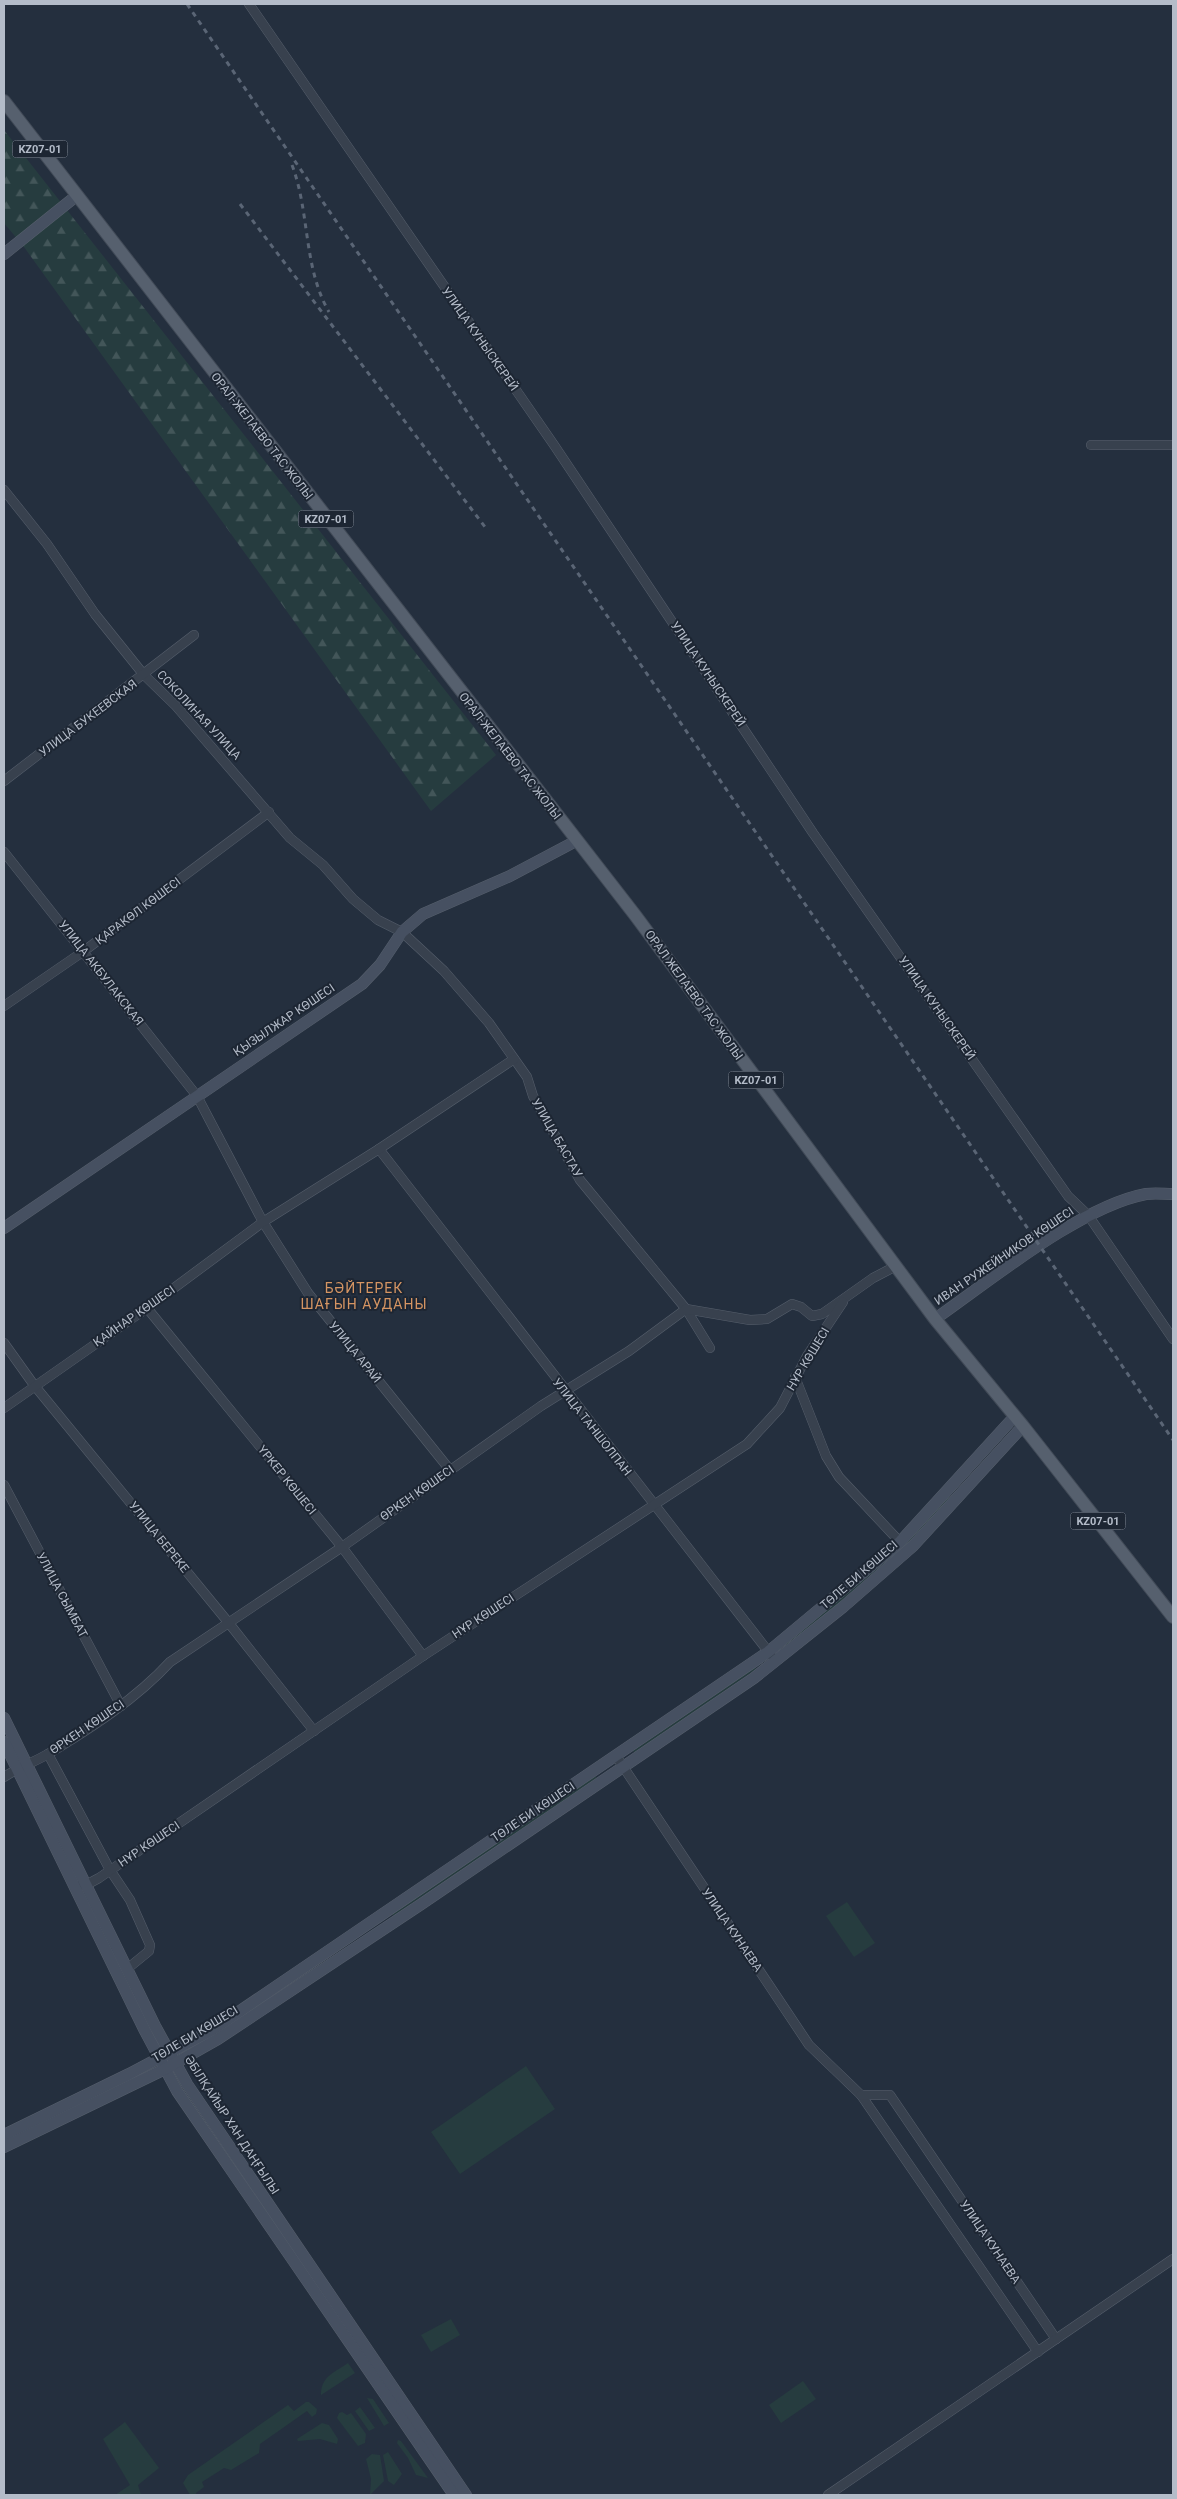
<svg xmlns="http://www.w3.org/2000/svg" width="1177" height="2499" viewBox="0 0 1177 2499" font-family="Roboto,sans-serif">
	<defs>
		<pattern id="forest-firs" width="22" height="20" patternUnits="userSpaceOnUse" patternTransform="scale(1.25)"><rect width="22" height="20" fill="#263c3f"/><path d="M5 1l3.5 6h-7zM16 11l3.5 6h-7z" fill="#435659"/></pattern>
	</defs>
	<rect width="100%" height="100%" fill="#242f3e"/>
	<g fill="#263c3f">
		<path d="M948 1496 950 1498 905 1546 840 1603 784 1648 783 1646C842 1598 896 1552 948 1496Z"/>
		<polygon points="755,1667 756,1669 635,1753 633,1751"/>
		<polygon points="595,1776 597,1778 393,1916 392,1913"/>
		<polygon points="847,1902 875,1943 854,1957 826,1916"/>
		<polygon points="526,2066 555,2109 460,2174 431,2132"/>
		<polygon points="451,2319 460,2335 431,2352 421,2335"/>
		<path d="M348 2363 355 2373 321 2395C321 2376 334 2373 348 2363Z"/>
		<polygon points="803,2381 816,2399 781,2423 769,2405"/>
		<polygon points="367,2398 373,2399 389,2423 384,2426"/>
		<polygon points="306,2402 309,2402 317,2409 316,2414 312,2417 307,2411 260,2444 259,2453 231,2470 224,2468 202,2482 204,2487 196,2493 196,2495 190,2495 183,2483 188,2475 288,2405 294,2411"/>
		<polygon points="360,2407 375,2428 369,2431 355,2411"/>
		<polygon points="342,2412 347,2415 351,2413 366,2434 365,2443 358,2446 337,2418 339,2413"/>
		<polygon points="125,2422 159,2468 138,2485 141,2495 115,2495 130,2485 103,2439"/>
		<polygon points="322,2423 329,2425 338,2439 337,2444 320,2439 298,2441 297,2439"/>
		<polygon points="398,2440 401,2441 428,2478 416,2475 408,2458 397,2443"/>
		<polygon points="388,2452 402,2474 394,2485 388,2481 383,2455"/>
		<polygon points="372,2454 380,2455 384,2481 370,2495 371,2479 366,2459"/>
	</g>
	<polygon fill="url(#forest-firs)" points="4,130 496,755 431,811 24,247 4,223"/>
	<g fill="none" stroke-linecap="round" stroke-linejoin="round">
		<defs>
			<g id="street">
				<polyline points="249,4 554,445 813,833 1068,1196 1088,1215 1173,1339"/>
				<polyline points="1091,445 1173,445"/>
				<polyline points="4,490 47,544 95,614 144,675 176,706 290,838 323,865 353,899 378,920 402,932 444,971 489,1023 527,1077 533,1096 580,1180 686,1309 710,1348"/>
				<polyline points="4,781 194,635"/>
				<polyline points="4,852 197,1096 263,1222 308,1293 450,1470"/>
				<polyline points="4,1006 84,951 269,812"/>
				<polyline points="379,1149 771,1655"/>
				<polyline points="147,1308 342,1547 423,1656"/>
				<polyline points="4,1343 34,1385 228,1622 314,1731"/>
				<polyline points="795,1377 826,1456 839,1477 900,1542"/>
				<polyline points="4,1408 147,1308 263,1222 379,1149 514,1059"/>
				<polyline points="4,1485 121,1706"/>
				<polyline points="48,1754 110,1870 130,1900 150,1945 149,1951 127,1969"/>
				<polyline points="616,1756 809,2045 861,2095 1038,2352"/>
				<path d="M4 1777C18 1768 34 1762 48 1754 91 1728 136 1699 170 1662L342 1547 541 1406 629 1351 686 1309 750 1320 767 1319 792 1304 801 1307 812 1316 822 1314 873 1278 896 1266"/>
				<polyline points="81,1884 86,1885 99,1878 423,1656 747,1444 780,1408 807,1356 843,1302"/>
				<polyline points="861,2095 890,2095 1056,2339"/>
				<polyline points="828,2495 1173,2259"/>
			</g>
			<g id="secondary">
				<polyline points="4,254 75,197"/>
				<polyline points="4,1228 362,984 380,965 402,932 423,914 510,876 576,841"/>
				<path d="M935 1319C991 1280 1081 1206 1146 1194 1155 1193 1165 1194 1173 1194"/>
				<polyline points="4,1718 155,2026 187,2084 466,2495"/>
				<polyline points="4,1742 145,2031 177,2091 454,2495"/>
				<polyline points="4,2135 129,2074 212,2030 768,1652 900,1542 1015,1416"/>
				<polyline points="4,2147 165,2069 218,2039 420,1905 754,1678 843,1607 913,1546 1023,1426"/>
			</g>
			<polyline id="primary" points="4,101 635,915 935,1319 1023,1426 1173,1617"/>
		</defs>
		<use href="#street" stroke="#565f6c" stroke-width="10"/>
		<use href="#secondary" stroke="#565f6c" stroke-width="12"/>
		<use href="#primary" stroke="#414a57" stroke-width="14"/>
		<use href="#street" stroke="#38414e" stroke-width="9"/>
		<use href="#secondary" stroke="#465061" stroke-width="11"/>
		<use href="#primary" stroke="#56606e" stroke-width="12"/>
		<g stroke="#5a6575" stroke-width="3" stroke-dasharray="5 5" stroke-linecap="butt">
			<polyline points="187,4 1173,1440"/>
			<path d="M292 165C310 212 303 267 329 312"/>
			<polyline points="240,204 485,527"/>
		</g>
	</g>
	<g text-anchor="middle" stroke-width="4" stroke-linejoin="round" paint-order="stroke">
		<g fill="#1d2633" stroke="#878f9c" stroke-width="1">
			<rect x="12.5" y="140.5" width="55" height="17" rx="4"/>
			<rect x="298.5" y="510.5" width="55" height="17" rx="4"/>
			<rect x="728.5" y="1071.5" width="55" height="17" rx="4"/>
			<rect x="1070.5" y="1512.5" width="55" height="17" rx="4"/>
		</g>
		<g font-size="11" font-weight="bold" fill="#b4bcc9">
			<text x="40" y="153">KZ07-01</text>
			<text x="326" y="523">KZ07-01</text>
			<text x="756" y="1084">KZ07-01</text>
			<text x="1098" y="1525">KZ07-01</text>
		</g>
		<g font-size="12" fill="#b4bcc9" stroke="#1d2633">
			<text transform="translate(480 339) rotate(55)" y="4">УЛИЦА КУНЫСКЕРЕЙ</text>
			<text transform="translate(262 436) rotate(52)" y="4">ОРАЛ-ЖЕЛАЕВО ТАС ЖОЛЫ</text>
			<text transform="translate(708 674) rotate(56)" y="4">УЛИЦА КУНЫСКЕРЕЙ</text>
			<text transform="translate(199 715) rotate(47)" y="4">СОКОЛИНАЯ УЛИЦА</text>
			<text transform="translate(88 718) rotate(-37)" y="4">УЛИЦА БУКЕЕВСКАЯ</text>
			<text transform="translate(510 756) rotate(52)" y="4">ОРАЛ-ЖЕЛАЕВО ТАС ЖОЛЫ</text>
			<text transform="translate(138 911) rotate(-37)" y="4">ҚАРАКӨЛ КӨШЕСІ</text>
			<text transform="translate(101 973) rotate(52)" y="4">УЛИЦА АКБУЛАКСКАЯ</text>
			<text transform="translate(694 995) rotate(54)" y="4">ОРАЛ ЖЕЛАЕВО ТАС ЖОЛЫ</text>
			<text transform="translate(937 1008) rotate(55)" y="4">УЛИЦА КУНЫСКЕРЕЙ</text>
			<text transform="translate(284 1020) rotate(-34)" y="4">ҚЫЗЫЛЖАР КӨШЕСІ</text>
			<text transform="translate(557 1138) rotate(60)" y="4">УЛИЦА БАСТАУ</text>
			<text transform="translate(1004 1256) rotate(-34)" y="4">ИВАН РУЖЕЙНИКОВ КӨШЕСІ</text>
			<text transform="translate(134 1316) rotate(-35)" y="4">ҚАЙНАР КӨШЕСІ</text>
			<text transform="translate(355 1352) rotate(51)" y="4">УЛИЦА АРАЙ</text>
			<text transform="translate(808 1359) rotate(-59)" y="4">НҰР КӨШЕСІ</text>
			<text transform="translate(592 1427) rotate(52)" y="4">УЛИЦА ТАНШОЛПАН</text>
			<text transform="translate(287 1480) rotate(51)" y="4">ҮРКЕР КӨШЕСІ</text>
			<text transform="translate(417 1493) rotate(-35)" y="4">ӨРКЕН КӨШЕСІ</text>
			<text transform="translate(159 1537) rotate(51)" y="4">УЛИЦА БЕРЕКЕ</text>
			<text transform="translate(859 1575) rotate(-41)" y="4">ТӨЛЕ БИ КӨШЕСІ</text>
			<text transform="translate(62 1595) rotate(62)" y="4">УЛИЦА СЫМБАТ</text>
			<text transform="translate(483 1616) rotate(-33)" y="4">НҰР КӨШЕСІ</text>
			<text transform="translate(87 1727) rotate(-34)" y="4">ӨРКЕН КӨШЕСІ</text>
			<text transform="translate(533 1812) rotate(-34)" y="4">ТӨЛЕ БИ КӨШЕСІ</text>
			<text transform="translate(149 1844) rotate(-34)" y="4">НҰР КӨШЕСІ</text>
			<text transform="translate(732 1930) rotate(56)" y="4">УЛИЦА КУНАЕВА</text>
			<text transform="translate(195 2034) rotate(-31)" y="4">ТӨЛЕ БИ КӨШЕСІ</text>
			<text transform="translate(232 2125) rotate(57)" y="4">ӘБІЛҚАЙЫР ХАН ДАҢҒЫЛЫ</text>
			<text transform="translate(990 2242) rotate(56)" y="4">УЛИЦА КУНАЕВА</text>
		</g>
		<g font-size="14" letter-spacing="1" fill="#d59563" stroke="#1d2633">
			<text x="364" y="1293">БӘЙТЕРЕК<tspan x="364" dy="16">ШАҒЫН АУДАНЫ</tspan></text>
		</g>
	</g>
	<rect width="1177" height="2499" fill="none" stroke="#b4bcc9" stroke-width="10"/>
</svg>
